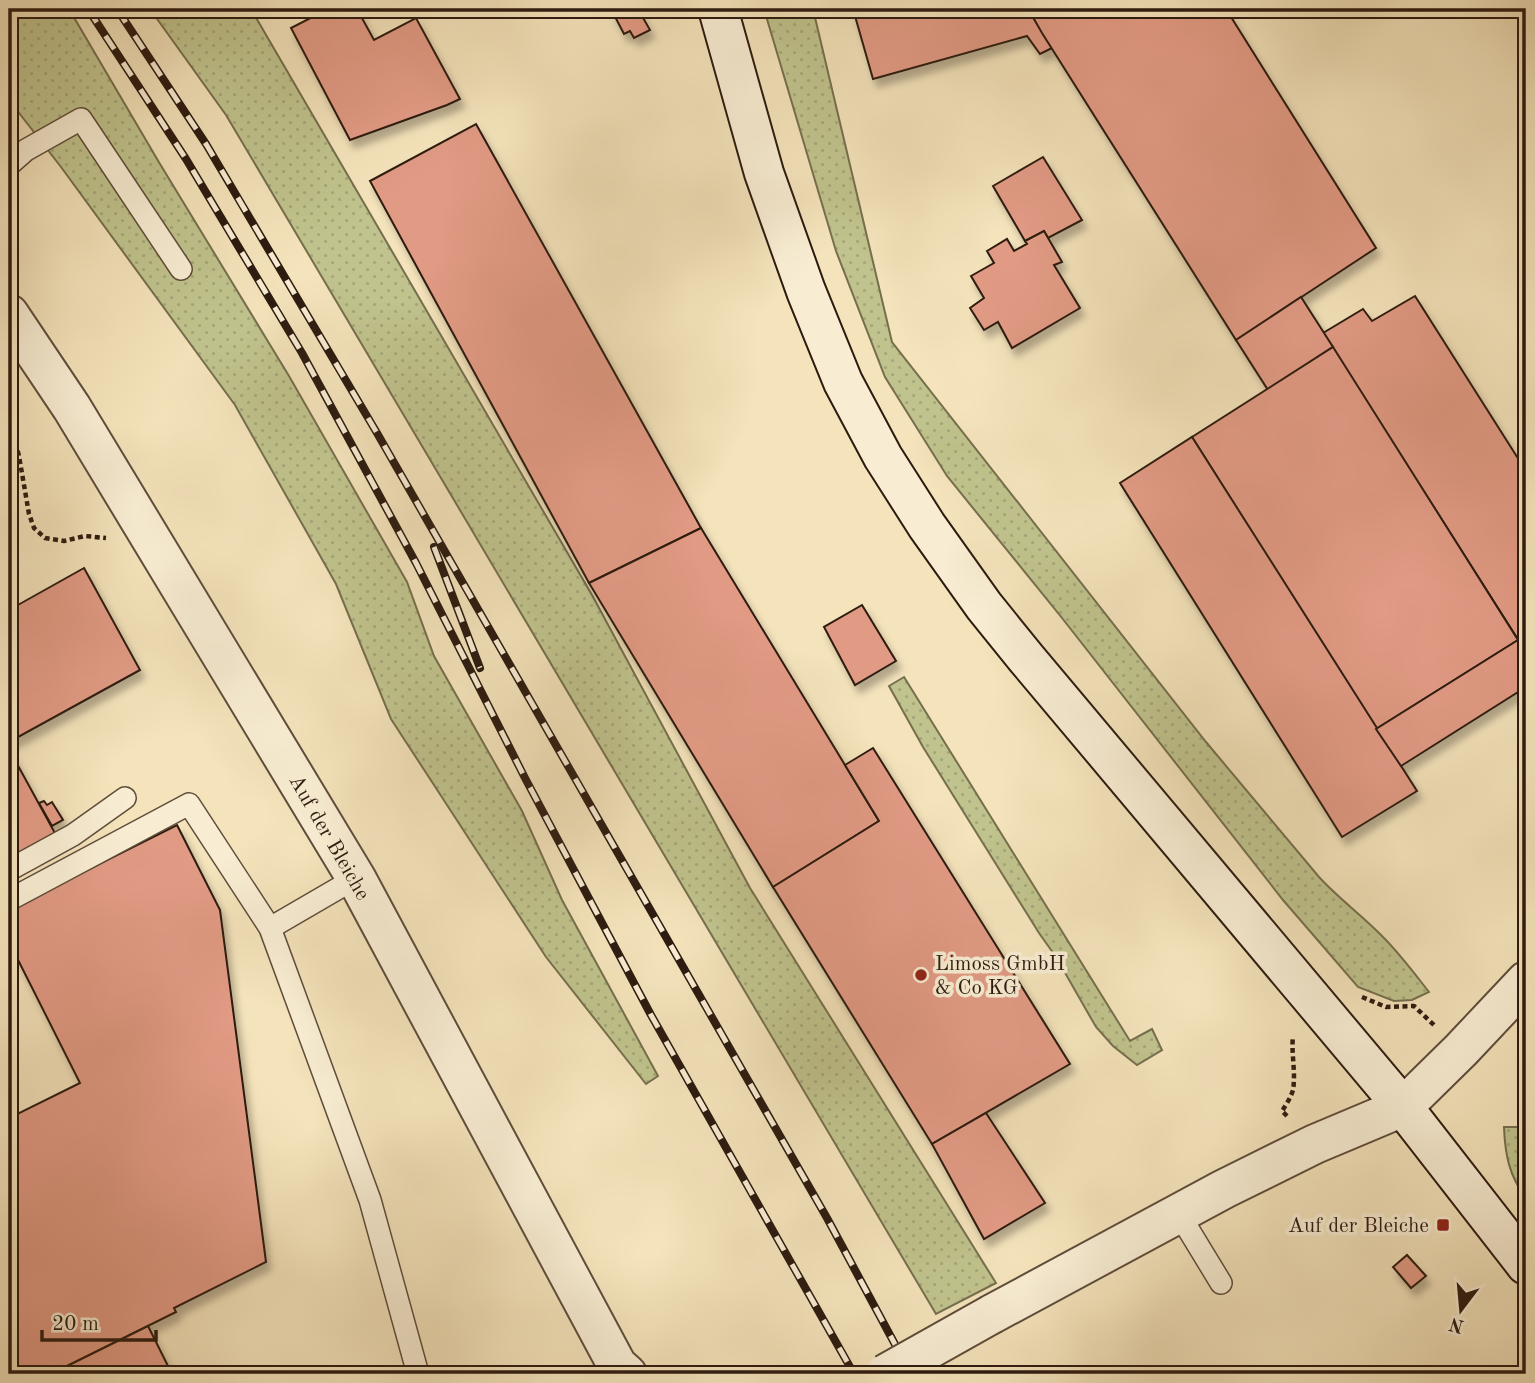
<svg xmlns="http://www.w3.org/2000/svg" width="1535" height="1383" viewBox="0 0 1535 1383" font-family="'Old Standard TT',serif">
	<defs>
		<pattern id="grass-dots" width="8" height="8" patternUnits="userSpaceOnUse" patternTransform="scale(1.75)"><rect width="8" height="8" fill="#c0c38d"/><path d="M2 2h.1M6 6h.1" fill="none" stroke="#a5a779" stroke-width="1.8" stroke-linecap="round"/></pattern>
		<filter id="shadow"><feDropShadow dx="4.5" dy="8" stdDeviation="3.5" flood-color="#0004"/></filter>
	</defs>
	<rect width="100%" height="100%" fill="#f4e3bb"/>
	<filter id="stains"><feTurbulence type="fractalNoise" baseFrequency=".00286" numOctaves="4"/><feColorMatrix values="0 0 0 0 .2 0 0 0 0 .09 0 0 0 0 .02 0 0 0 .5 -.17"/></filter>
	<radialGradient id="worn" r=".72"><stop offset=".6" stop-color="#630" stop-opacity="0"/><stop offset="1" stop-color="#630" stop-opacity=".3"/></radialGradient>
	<g fill="url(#grass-dots)" stroke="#766f4e" stroke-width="2">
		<polygon points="9,9 69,9 160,164 289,376 407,582 434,656 522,811 562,900 658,1076 646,1084 546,957 391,719 336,584 235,405 61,167 9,100"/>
		<polygon points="150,9 251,9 592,595 750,888 996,1283 936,1314 226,115"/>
		<path d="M764 9H813L892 342 1206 742 1319 877C1339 899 1363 916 1383 937 1400 954 1414 973 1429 992L1412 1000 1394 1001 1358 987 1283 900 1062 618 947 476 885 377 836 251Z"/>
		<polygon points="904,677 1130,1041 1152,1029 1162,1050 1137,1065 1113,1046 1096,1027 1056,957 1039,933 923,747 889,686"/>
		<path d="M1504 1127H1526V1198C1509 1176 1505 1154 1504 1127Z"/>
	</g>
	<g fill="#e19a84" stroke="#2d1b10" stroke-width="2" filter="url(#shadow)">
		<polygon points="328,9 357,9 374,40 416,18 460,99 447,105 350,140 291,28"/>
		<polygon points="611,9 638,9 650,30 634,38 630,31 624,34"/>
		<polygon points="853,9 1032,9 1034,19 1052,48 1040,54 1027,36 873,79"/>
		<polygon points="1032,9 1226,9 1376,248 1236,340 1042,33 1034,19"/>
		<polygon points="476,124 701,528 589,583 370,181"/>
		<polygon points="1043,157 1082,220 1048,238 1044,231 1025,241 993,186"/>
		<polygon points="1044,231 1062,262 1054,265 1080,308 1012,348 998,322 984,330 970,308 984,298 971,276 994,263 987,251 1007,239 1014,251 1027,244 1025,241"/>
		<polygon points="1415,296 1526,471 1526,652 1323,333 1363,309 1372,321"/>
		<polygon points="1301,297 1333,347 1268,390 1236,340"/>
		<polygon points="1333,347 1518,640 1376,729 1192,437"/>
		<polygon points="1192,437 1417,791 1342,837 1120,483"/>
		<polygon points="701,528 879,821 773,887 589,583"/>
		<polygon points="84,568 140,670 9,742 9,610"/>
		<polygon points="862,605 896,661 855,685 824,627"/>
		<polygon points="1518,640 1526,652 1526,687 1401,766 1376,729"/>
		<polygon points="873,748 1070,1064 932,1144 773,887 879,821 845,765"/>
		<polygon points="10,751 56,835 9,860 9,752"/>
		<polygon points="44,801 47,805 52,802 63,820 52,826 39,803"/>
		<polygon points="177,825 220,910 266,1262 174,1308 176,1312 51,1374 9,1374 9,1118 80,1083 9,942 9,909"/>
		<polygon points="986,1113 1045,1203 984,1239 932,1144"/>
		<polygon points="1407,1255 1426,1276 1411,1288 1393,1267"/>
		<polygon points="148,1326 172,1374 51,1374"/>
	</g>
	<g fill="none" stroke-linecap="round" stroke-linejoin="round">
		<defs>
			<g id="lane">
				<polyline points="9,165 26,150 81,119 181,269"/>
				<polyline points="9,870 73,835 125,798"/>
				<polyline points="9,900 189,804 270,928 370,1200 418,1374"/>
				<polyline points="270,928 356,878"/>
				<polyline points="1179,1214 1221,1283"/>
			</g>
			<g id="street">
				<polyline points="9,314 72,408 356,878 617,1365 627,1374"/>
				<polyline points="992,1314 1224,1189 1315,1144 1403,1107 1461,1050 1526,981"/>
			</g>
			<polyline id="secondary" points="718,9 764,173 806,291 843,382 883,457 927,526 984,606 1026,658 1403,1107 1526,1265"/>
		</defs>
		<use href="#lane" stroke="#5f4d3b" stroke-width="24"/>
		<use href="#street" stroke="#5f4d3b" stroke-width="42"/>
		<use href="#secondary" stroke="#2d1b10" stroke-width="42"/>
		<g stroke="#2d1b10" stroke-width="4.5" stroke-dasharray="5 3.5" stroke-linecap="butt">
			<polyline points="9,418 19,456 29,514 34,528 45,538 64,541 85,536 106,538"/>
			<polyline points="1362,997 1386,1007 1414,1006 1435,1026"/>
			<path d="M1287 1116 1282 1111C1286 1105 1291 1097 1293 1090 1296 1072 1291 1054 1293 1036"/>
		</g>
		<use href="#lane" stroke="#f8edd3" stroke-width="21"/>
		<use href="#street" stroke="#f8edd3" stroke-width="38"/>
		<use href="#secondary" stroke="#f8edd3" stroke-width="38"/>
		<defs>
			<g id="rail">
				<polyline points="88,9 186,159 302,353 416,563 525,778 651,1015 854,1374"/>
				<polyline points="117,9 206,144 377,433 827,1218 911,1374"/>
				<polyline points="434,547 480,668"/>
			</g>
		</defs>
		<use href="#rail" stroke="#2d1b10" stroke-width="8"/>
		<use href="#rail" stroke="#f8edd3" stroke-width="5" stroke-dasharray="16" stroke-linecap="butt"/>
		<defs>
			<polyline id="street-bridge" points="885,1374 992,1314"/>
		</defs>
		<use href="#street-bridge" stroke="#5f4d3b" stroke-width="42" stroke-linecap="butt"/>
		<use href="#street-bridge" stroke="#f8edd3" stroke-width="38"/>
	</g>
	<g fill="#8f2418" stroke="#f8edd3" stroke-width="2.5">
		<circle cx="921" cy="975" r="7"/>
		<rect x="1436" y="1218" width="14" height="14" rx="3.5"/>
	</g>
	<g text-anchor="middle" stroke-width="7" stroke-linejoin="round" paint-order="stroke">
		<g font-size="21" fill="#2d1b10" stroke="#f8edd3">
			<text transform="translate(330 837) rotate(60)" y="7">Auf der Bleiche</text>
		</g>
		<g font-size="21" fill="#2d1b10" stroke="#f8edd3" text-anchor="start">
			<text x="935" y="970">Limoss GmbH<tspan x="935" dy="24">&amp; Co KG</tspan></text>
			<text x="1429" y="1232" text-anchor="end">Auf der Bleiche</text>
		</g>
	</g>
	<rect width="1535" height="1383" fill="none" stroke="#f4e3bb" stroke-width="35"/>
	<rect x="10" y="10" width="1514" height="1362" fill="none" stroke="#2d1b10" stroke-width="3.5"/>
	<rect x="18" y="18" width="1500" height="1348" fill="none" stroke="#2d1b10" stroke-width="2"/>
	<g transform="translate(1461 1310) rotate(196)" stroke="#f8edd3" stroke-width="5" paint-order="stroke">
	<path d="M0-5L12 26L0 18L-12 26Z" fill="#2d1b10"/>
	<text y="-10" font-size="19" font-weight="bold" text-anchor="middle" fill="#2d1b10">N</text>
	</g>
	<path d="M42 1330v10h114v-10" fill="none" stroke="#2d1b10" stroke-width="3.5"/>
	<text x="52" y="1330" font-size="21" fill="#2d1b10" stroke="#f8edd3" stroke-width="5" paint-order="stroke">20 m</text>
	<rect width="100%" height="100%" filter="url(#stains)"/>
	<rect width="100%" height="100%" fill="url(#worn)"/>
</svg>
